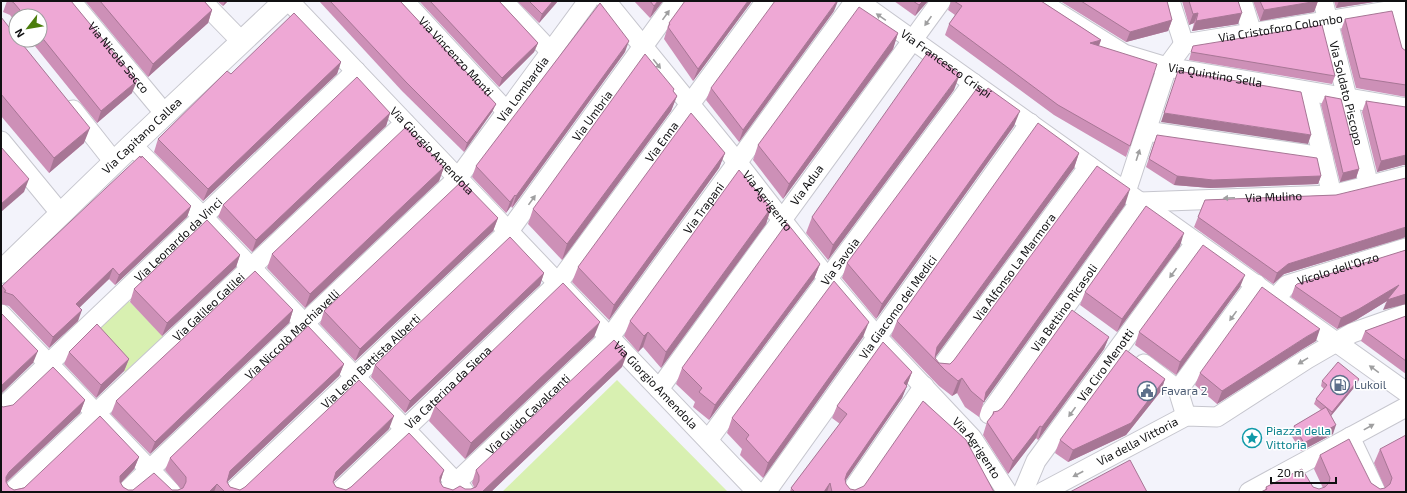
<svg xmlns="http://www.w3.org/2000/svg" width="1407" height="493" viewBox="0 0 1407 493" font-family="'Exo 2',sans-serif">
	<rect width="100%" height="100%" fill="#f3f3fb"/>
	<g fill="#d8f0b1">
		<polygon points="125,297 165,338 127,374 88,332"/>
		<polygon points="617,380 728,492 502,492"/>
	</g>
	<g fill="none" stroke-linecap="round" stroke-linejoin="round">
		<defs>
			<g id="minor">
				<path id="s1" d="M71 1 165 114"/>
				<polyline points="202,1 242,42"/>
				<path id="s2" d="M289 1 757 492"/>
				<path id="s3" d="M404 1 507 112"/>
				<polyline points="503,1 551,52"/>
				<path id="s4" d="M606 1 737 162 828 279 877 337 972 438 1007 492"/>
				<path id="s5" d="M858 1 1406 392"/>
				<path id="s6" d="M1039 1 1124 54 1167 67 1406 108"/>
				<polyline points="1170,1 1184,44"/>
				<polyline points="1242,1 1252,33"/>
				<path id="s7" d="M1323 1 1369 186"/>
				<polyline points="1395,1 1406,52"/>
				<polyline points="1307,92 1332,195"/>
				<polyline points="73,110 114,162"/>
				<polyline points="1146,131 1323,157"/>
				<polyline points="1,141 61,214"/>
				<polyline points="132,145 203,217 464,491"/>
				<path id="s8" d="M1126 192 1167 67 1184 44 1406 8"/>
				<path id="s9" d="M1275 299 1287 285 1406 248"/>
				<polyline points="1,314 171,492"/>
				<polyline points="1144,364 1178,390 1186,416"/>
				<path id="s10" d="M940 369 1089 166"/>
				<path id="s11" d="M659 389 941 1"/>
				<polyline points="1178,390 1256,284"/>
				<path id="s12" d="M1 409 356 71"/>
				<path id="s13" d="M989 414 1140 202 1332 195 1406 176"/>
				<polyline points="1350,437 1376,492"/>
				<path id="s14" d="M708 440 973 83"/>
				<path id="s15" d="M12 492 405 123"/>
				<path id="s16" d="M126 492 458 178 588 1"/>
				<path id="s17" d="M233 492 509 231 676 1"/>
				<path id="s18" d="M339 492 558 283 766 1"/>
				<path id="s19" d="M446 492 610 337 855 1"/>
				<path id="s20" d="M766 492 1030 123"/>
				<polyline points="851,492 924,386"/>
				<path id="s21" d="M1023 492 1036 461 1196 242"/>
				<path id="s22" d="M1043 492 1186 416 1217 417 1307 359 1352 333 1406 314"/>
				<polyline points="1249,492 1406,407"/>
			</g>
			<g id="primary">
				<path id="s23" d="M1 272 132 145 285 1"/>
			</g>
		</defs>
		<use href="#minor" stroke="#c6c6ce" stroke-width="21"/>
		<use href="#primary" stroke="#c6c6ce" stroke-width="24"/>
		<use href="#minor" stroke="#fff" stroke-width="19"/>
		<use href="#primary" stroke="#fff" stroke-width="22"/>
	</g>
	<g fill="#cd90b7">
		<polygon points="7,1 71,1 132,93 97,123 30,40 40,40 40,16 16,16 16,23 10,15 3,12"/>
		<polygon points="85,1 204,1 212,10 208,23 148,77"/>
		<polygon points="217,1 228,1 223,6"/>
		<polygon points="319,1 400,1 496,104 492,112 464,152 402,91"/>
		<polygon points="419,1 499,1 538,43 534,52 499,87"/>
		<polygon points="517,1 558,1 539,23"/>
		<polygon points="634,1 663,1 650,18"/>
		<polygon points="752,1 693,81 664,39 669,23"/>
		<polygon points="894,1 928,1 915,16"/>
		<polygon points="951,1 1041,1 1101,40 1099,46 1130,146 1126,157 1054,115 945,35 949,24 955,15 948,10"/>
		<polygon points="1060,1 1167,1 1172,20 1168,31 1126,42"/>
		<polygon points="1182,1 1238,1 1238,24 1192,31 1194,23 1189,25"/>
		<polygon points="1253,1 1318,1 1314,12 1260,21"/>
		<polygon points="1334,1 1380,1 1336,8"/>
		<polygon points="834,11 739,142 706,100 711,88"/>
		<polygon points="1,17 84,143 49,173 1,116"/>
		<polygon points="1345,19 1406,51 1406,97 1356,88 1341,30"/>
		<polygon points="898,33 893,49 783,199 753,160 758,145"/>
		<polygon points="1193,46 1335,76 1332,84 1189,60"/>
		<polygon points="625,52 512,208 511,206 506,213 472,177 476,166"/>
		<polygon points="341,62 337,74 203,201 154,152 158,139 231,74"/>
		<polygon points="954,90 828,260 806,233 812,217"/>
		<polygon points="674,92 677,96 671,111 562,260 528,224 533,209"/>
		<polygon points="1325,96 1359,169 1356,178 1340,182 1321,105"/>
		<polygon points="1366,101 1403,165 1377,172 1362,112"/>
		<polygon points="390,113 386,126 252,252 218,217 223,205"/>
		<polygon points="1014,126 876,319 842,278 847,263"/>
		<polygon points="1154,143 1321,176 1318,184 1210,188 1174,185 1146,167"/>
		<polygon points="725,153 719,168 609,320 572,282 578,267"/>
		<polygon points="1079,153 1074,168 936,356 935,358 939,363 950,364 954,360 1125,205 984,401 979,417 965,407 957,393 952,396 939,386 891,336 897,321"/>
		<polygon points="444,167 439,181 305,308 267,268 272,254"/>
		<polygon points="1336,195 1403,238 1284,274 1273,284 1194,227 1205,200"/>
		<polygon points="191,206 187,217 115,285 109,279 79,307 78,321 49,348 9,306 1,304 1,288 2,286"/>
		<polygon points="771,208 766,224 661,368 643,347 638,352 624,336 630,321"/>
		<polygon points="498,218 493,231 355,361 320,324 324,311"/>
		<polygon points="1180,246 1117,332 1080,305 1085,292"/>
		<polygon points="1406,250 1383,310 1387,301 1356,320 1337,329 1291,297 1295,286"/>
		<polygon points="240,255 236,267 162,336 130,302 134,289"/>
		<polygon points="820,264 814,279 709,420 693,407 695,402 676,384 682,368"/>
		<polygon points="544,273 540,285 405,413 371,377 375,365"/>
		<polygon points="1240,287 1176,375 1135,345 1139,332"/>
		<polygon points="293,310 289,323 150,454 111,414 116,401"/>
		<polygon points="1406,316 1406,374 1361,341 1365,331"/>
		<polygon points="594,337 465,459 429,421 435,406"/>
		<polygon points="863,337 763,478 740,455 742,449 727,433 732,418"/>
		<polygon points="1109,337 1104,349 1038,440 1036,438 1008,474 983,435 987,422 991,418 993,412 998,411"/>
		<polygon points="1316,341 1301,350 1217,404 1195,385 1200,373"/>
		<polygon points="69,352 129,359 124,371 96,398 64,364"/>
		<polygon points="344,364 339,376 227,482 230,487 240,490 389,429 333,482 336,487 346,490 444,470 440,482 443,487 453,490 465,489 471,489 474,487 472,483 476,470 622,367 491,492 1,492 3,407 85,400 80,413 6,483 9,487 14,490 139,457 134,469 121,483 123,487 128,490 178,490 181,489 165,470 170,458"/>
		<polygon points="912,372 902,398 845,481 846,484 850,489 855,490 994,492 790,492 791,488 840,424 832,418 837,406"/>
		<polygon points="1165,379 1161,391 1126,435 1068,462 1055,453 1060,440"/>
		<polygon points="1359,379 1357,384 1331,416 1333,434 1301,451 1291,435 1294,426 1321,410 1314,404 1316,399 1324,389 1321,386 1322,381"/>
		<polygon points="1380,449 1406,492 1265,490 1266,487 1313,487 1319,489 1323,488 1314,469 1320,455 1371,483 1380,489 1385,488 1374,463"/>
	</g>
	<g fill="#a77695">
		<polygon points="225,1 228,1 223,6"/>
		<polygon points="553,1 558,1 539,23 542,14"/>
		<polygon points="658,1 663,1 650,18 654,6"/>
		<polygon points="748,1 752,1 693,81 698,69"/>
		<polygon points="837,1 838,1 834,11 739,142 743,130"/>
		<polygon points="923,1 928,1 915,16 919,5"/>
		<polygon points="1318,1 1314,12 1260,21 1264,10"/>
		<polygon points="1339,1 1380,1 1336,8"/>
		<polygon points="212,10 208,23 148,77 153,64"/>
		<polygon points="1198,13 1194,23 1189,25 1193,14"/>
		<polygon points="1242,13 1238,24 1192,31 1196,21"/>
		<polygon points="1172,20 1168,31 1126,42 1130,32"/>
		<polygon points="898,33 893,49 783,199 789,184"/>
		<polygon points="1101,40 1097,50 1090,43"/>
		<polygon points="629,41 625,52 512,208 516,196"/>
		<polygon points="538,43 534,52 499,87 502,78"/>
		<polygon points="341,62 337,74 203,201 208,189"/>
		<polygon points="960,74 954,90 828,260 833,245"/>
		<polygon points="137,81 132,93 97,123 101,111"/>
		<polygon points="677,96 671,111 562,260 567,244"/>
		<polygon points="496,104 492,112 464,152 467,143"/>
		<polygon points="1020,111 1014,126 876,319 882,304"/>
		<polygon points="390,113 386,126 252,252 256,240"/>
		<polygon points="1164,113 1311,135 1308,144 1161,122"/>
		<polygon points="90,128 84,143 49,173 54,158"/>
		<polygon points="725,153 719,168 609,320 614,305"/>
		<polygon points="1079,153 1074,168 934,359 937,347"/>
		<polygon points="1406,155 1406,165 1403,165 1377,172 1381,161"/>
		<polygon points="444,167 439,181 305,308 310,294"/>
		<polygon points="1359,169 1356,178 1340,182 1343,173"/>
		<polygon points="1177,176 1321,176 1318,184 1210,188 1174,185"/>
		<polygon points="29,179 24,192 1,212 1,204"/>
		<polygon points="1130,189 1125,205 984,402 986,392"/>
		<polygon points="515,195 511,206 506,213 510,202"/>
		<polygon points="191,206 187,217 115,285 119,275"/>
		<polygon points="771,208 766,224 661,368 666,352"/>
		<polygon points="498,218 493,231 355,361 360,349"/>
		<polygon points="1406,227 1406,237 1403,238 1284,274 1273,284 1277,273 1288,264"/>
		<polygon points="1184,233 1180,246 1117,332 1122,319"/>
		<polygon points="240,255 236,267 162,336 167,323"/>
		<polygon points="820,264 814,279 709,420 715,405"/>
		<polygon points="113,268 109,279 72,315 76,304"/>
		<polygon points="544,273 540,285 405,413 410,401"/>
		<polygon points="1245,275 1240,287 1176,375 1180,362"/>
		<polygon points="1399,285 1406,294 1406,304 1383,310 1387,301 1356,320 1337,329 1341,318"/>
		<polygon points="82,310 78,321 49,348 53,337"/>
		<polygon points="293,310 289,323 150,454 155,442"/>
		<polygon points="600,322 594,337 465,459 471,443"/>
		<polygon points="869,322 863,337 763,478 768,463"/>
		<polygon points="1320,329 1316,341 1301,350 1217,404 1222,391 1306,337"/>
		<polygon points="648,332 643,347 638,352 644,336"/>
		<polygon points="1109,337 1104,349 1038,440 1042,427"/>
		<polygon points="38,351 33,363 1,394 1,386"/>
		<polygon points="627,354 622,367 491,492 482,492"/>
		<polygon points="129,359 124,371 96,398 101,385"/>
		<polygon points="344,364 339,376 225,484 230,471"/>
		<polygon points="912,372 907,385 899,395 904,383"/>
		<polygon points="962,378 957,393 952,396 958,381"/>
		<polygon points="1165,379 1161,391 1126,435 1068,462 1073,450"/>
		<polygon points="1359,379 1357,384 1330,417 1332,412"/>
		<polygon points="907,386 902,398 842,486 847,473"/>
		<polygon points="85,400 80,413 4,484 6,477 9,472"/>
		<polygon points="394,416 389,429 331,484 336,472"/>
		<polygon points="1336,425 1333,434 1301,451 1304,443"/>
		<polygon points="1040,426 1036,438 1008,474 1013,461"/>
		<polygon points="139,457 134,469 116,488 120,476"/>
		<polygon points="444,470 440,483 440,477"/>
		<polygon points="830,483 827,492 824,492"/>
		<polygon points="217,484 214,492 209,492"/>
	</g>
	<g fill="#eea8d5" stroke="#a77695">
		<polygon points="11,1 71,1 137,81 101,111 40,35 40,16 25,16 14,3"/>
		<polygon points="100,1 204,1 212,10 153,64"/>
		<polygon points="330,1 400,1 496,104 467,143 406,82"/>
		<polygon points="430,1 499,1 538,43 502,78"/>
		<polygon points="529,1 553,1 542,14"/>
		<polygon points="650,1 658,1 654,6"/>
		<polygon points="685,1 748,1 698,69 668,27 670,24 669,23"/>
		<polygon points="775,1 837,1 743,130 711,88"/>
		<polygon points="913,1 923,1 919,5"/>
		<polygon points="954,1 1041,1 1101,40 1090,43 1157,64 1130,146 1058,105 949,24 962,6"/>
		<polygon points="1081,1 1167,1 1172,20 1130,32"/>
		<polygon points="1189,1 1238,1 1242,13 1196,21 1198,13 1193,14"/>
		<polygon points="1260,1 1318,1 1264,10"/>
		<polygon points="600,3 629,41 516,196 515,195 510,202 476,166"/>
		<polygon points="859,7 898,33 789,184 758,145"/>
		<polygon points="1392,11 1402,48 1406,51 1406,85 1360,78 1345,19"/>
		<polygon points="294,13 341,62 208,189 158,139 227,71 231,74"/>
		<polygon points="1,17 16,36 16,40 19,40 90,128 54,158 1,94"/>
		<polygon points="1322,25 1335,76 1191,52 1193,46"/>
		<polygon points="928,52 960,74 833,245 812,217"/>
		<polygon points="645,54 674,89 673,91 677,96 567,244 533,209"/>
		<polygon points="1178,71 1301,92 1311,135 1164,113"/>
		<polygon points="357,77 390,113 256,240 223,205"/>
		<polygon points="978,87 985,92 988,88 1020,111 882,304 847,263"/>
		<polygon points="1325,96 1341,99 1359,169 1343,173"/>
		<polygon points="1366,101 1406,107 1406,155 1381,161"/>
		<polygon points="691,113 725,153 614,305 578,267"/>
		<polygon points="1038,123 1079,153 937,347 935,358 939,363 950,364 954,360 1097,166 1130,189 986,392 984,402 971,391 962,378 958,381 945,370 897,321"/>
		<polygon points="406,127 444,167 310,294 272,254"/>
		<polygon points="1157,135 1317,158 1321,176 1213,180 1177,176 1149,159"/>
		<polygon points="1,147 29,179 1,204"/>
		<polygon points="140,156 141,158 142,156 191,206 119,275 113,268 76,304 82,310 53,337 13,295 4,292 6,291 2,286"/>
		<polygon points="739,170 771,208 666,352 648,332 644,336 630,321"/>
		<polygon points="1406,178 1406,227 1288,264 1277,273 1198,217 1205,200 1336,195"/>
		<polygon points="462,181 498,218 360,349 324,311"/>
		<polygon points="1146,206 1184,233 1122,319 1085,292"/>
		<polygon points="207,220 240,255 167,323 134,289"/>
		<polygon points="787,223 820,264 715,405 699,392 702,388 682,368"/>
		<polygon points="510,237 544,273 410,401 375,365"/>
		<polygon points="1203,245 1245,275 1180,362 1139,332"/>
		<polygon points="1406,250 1406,294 1387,300 1399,285 1359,309 1341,318 1295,286 1297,284"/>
		<polygon points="255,271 293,310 155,442 116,401"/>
		<polygon points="834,281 869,322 768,463 746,439 749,435 732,418"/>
		<polygon points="563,283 600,322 471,443 435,406"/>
		<polygon points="1262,287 1320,329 1306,337 1222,391 1200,373"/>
		<polygon points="1072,310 1109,337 1042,427 1040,426 1013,461 987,422 994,413 993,412 998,411 1002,408"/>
		<polygon points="1,313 38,351 1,386"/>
		<polygon points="1406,316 1406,361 1365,331"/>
		<polygon points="97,324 129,359 101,385 69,352"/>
		<polygon points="308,326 344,364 230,471 227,482 230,487 240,490 245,487 359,380 394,416 336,472 333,482 336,487 346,490 351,487 409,433 444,470 440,477 440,482 443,487 453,490 460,486 465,489 471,489 476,487 479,481 479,476 476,470 614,340 627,354 482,492 225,492 217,484 209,492 1,492 1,406 3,407 13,405 53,367 85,400 9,472 6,477 6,482 9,487 14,490 24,488 100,416 139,457 120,476 120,482 123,487 128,490 133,490 154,473 172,490 178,490 183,488 186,482 186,477 170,458"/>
		<polygon points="883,342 912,372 904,383 907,386 847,473 845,479 846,484 850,489 855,490 864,486 923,401 966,440 994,492 832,492 830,483 824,492 795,492 791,488 847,414 837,406"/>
		<polygon points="1126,350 1165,379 1131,423 1073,450 1060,440"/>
		<polygon points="1338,362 1359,379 1332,412 1316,399 1327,385 1322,381"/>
		<polygon points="1326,407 1336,425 1304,443 1294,426"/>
		<polygon points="1406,435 1406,492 1261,492 1267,489 1266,487 1302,469 1313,487 1319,489 1325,487 1329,483 1330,478 1320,455 1349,439 1371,483 1380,489 1385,488 1390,484 1392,478 1380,449"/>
		<polygon points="1130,460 1147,492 1070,492"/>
	</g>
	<defs><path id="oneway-solid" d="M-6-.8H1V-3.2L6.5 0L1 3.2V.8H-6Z"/></defs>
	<g fill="#9f9fa0">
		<use href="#oneway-solid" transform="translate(666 15) rotate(-54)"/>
		<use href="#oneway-solid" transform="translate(881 17) rotate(-145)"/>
		<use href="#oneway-solid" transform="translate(928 21) rotate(125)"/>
		<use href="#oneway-solid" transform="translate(657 64) rotate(51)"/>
		<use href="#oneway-solid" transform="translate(1138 155) rotate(-72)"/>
		<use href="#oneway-solid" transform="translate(1229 198) rotate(178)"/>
		<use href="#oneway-solid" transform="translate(532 200) rotate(-54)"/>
		<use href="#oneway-solid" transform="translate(1173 273) rotate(126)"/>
		<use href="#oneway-solid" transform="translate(1233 316) rotate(126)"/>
		<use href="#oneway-solid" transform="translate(1303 361) rotate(148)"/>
		<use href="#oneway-solid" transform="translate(1374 369) rotate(-144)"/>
		<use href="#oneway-solid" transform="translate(1072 412) rotate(126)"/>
		<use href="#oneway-solid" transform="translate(1369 427) rotate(-29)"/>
		<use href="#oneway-solid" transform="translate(1078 474) rotate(152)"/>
	</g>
	<defs>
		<symbol id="fuel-ring" viewBox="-11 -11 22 22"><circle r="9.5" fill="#fff" stroke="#5c6f8a" stroke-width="1.5"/><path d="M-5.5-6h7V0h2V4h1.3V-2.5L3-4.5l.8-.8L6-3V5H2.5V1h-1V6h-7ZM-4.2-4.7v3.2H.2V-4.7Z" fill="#5c6f8a"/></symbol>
		<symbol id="civic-ring" viewBox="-11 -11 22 22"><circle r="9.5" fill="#fff" stroke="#5c6f8a" stroke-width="1.5"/><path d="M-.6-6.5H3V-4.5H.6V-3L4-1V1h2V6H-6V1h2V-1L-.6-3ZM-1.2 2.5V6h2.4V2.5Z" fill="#5c6f8a"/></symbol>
		<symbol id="sight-ring" viewBox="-11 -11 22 22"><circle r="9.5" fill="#fff" stroke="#0f9aa8" stroke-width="1.5"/><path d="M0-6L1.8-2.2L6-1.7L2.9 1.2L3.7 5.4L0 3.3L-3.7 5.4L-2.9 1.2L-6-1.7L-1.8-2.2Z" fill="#0f9aa8"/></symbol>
	</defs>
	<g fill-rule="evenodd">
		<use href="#fuel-ring" x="1329" y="374" width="22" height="22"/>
		<use href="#civic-ring" x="1136" y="380" width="22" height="22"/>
		<use href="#sight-ring" x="1241" y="427" width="22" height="22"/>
	</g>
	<g text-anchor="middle" stroke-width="3" stroke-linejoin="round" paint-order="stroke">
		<g font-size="12" fill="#101012" stroke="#fff">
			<text dy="4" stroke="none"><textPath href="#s8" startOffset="258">Via Cristoforo Colombo</textPath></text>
			<text dy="4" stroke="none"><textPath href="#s3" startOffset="76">Via Vincenzo Monti</textPath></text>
			<text dy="4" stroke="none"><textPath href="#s1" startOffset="74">Via Nicola Sacco</textPath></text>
			<text dy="4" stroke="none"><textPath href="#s5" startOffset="108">Via Francesco Crispi</textPath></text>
			<text dy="4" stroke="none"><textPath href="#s6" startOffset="194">Via Quintino Sella</textPath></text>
			<text dy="4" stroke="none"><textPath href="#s16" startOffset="567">Via Lombardia</textPath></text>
			<text dy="4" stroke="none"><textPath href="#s7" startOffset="95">Via Soldato Piscopo</textPath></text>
			<text dy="4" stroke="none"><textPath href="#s17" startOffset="522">Via Umbria</textPath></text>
			<text dy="4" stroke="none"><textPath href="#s23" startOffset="196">Via Capitano Callea</textPath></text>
			<text dy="4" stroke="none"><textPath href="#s18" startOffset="478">Via Enna</textPath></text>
			<text dy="4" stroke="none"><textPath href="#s2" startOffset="207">Via Giorgio Amendola</textPath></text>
			<text dy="4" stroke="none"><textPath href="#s11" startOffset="252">Via Adua</textPath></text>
			<text dy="4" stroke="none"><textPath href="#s13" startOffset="394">Via Mulino</textPath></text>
			<text dy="4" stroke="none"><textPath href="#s4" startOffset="257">Via Agrigento</textPath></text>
			<text dy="4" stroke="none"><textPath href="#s19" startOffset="385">Via Trapani</textPath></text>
			<text dy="4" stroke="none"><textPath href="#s12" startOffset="245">Via Leonardo da Vinci</textPath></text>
			<text dy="4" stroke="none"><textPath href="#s14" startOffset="222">Via Savoia</textPath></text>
			<text dy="4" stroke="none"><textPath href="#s10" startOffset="126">Via Alfonso La Marmora</textPath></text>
			<text dy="4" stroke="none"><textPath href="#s9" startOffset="72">Vicolo dell'Orzo</textPath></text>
			<text dy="4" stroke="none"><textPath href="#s15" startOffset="270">Via Galileo Galilei</textPath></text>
			<text dy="4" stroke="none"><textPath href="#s20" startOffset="227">Via Giacomo dei Medici</textPath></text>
			<text dy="4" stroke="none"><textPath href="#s13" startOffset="130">Via Bettino Ricasoli</textPath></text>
			<text dy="4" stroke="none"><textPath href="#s16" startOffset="229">Via Niccolò Machiavelli</textPath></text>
			<text dy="4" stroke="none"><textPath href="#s17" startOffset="190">Via Leon Battista Alberti</textPath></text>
			<text dy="4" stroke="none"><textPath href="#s21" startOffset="152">Via Ciro Menotti</textPath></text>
			<text dy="4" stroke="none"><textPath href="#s2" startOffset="531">Via Giorgio Amendola</textPath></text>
			<text dy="4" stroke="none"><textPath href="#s18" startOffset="151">Via Caterina da Siena</textPath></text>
			<text dy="4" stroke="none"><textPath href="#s19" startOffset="113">Via Guido Cavalcanti</textPath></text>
			<text dy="4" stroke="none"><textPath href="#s22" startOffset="107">Via della Vittoria</textPath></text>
			<text dy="4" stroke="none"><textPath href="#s4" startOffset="581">Via Agrigento</textPath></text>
		</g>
		<g font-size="12" fill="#4e5e75" stroke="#fff" text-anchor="start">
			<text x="1354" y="389">Lukoil</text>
			<text x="1161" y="395">Favara 2</text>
		</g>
		<g font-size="12" fill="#0d838f" stroke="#fff" text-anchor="start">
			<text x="1266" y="435">Piazza della<tspan x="1266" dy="14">Vittoria</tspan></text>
		</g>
	</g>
	<rect width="1407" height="493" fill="none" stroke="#101012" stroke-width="4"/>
	<g transform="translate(28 28) rotate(239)"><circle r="19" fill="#ffffff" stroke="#9f9fa0"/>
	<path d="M0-3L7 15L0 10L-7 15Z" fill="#4c7e0c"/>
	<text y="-6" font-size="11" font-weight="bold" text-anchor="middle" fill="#101012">N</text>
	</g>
	<path d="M1271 477v6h65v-6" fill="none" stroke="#101012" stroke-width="2"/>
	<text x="1277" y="477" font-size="12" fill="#101012" stroke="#ffffff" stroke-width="3" paint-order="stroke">20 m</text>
</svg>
